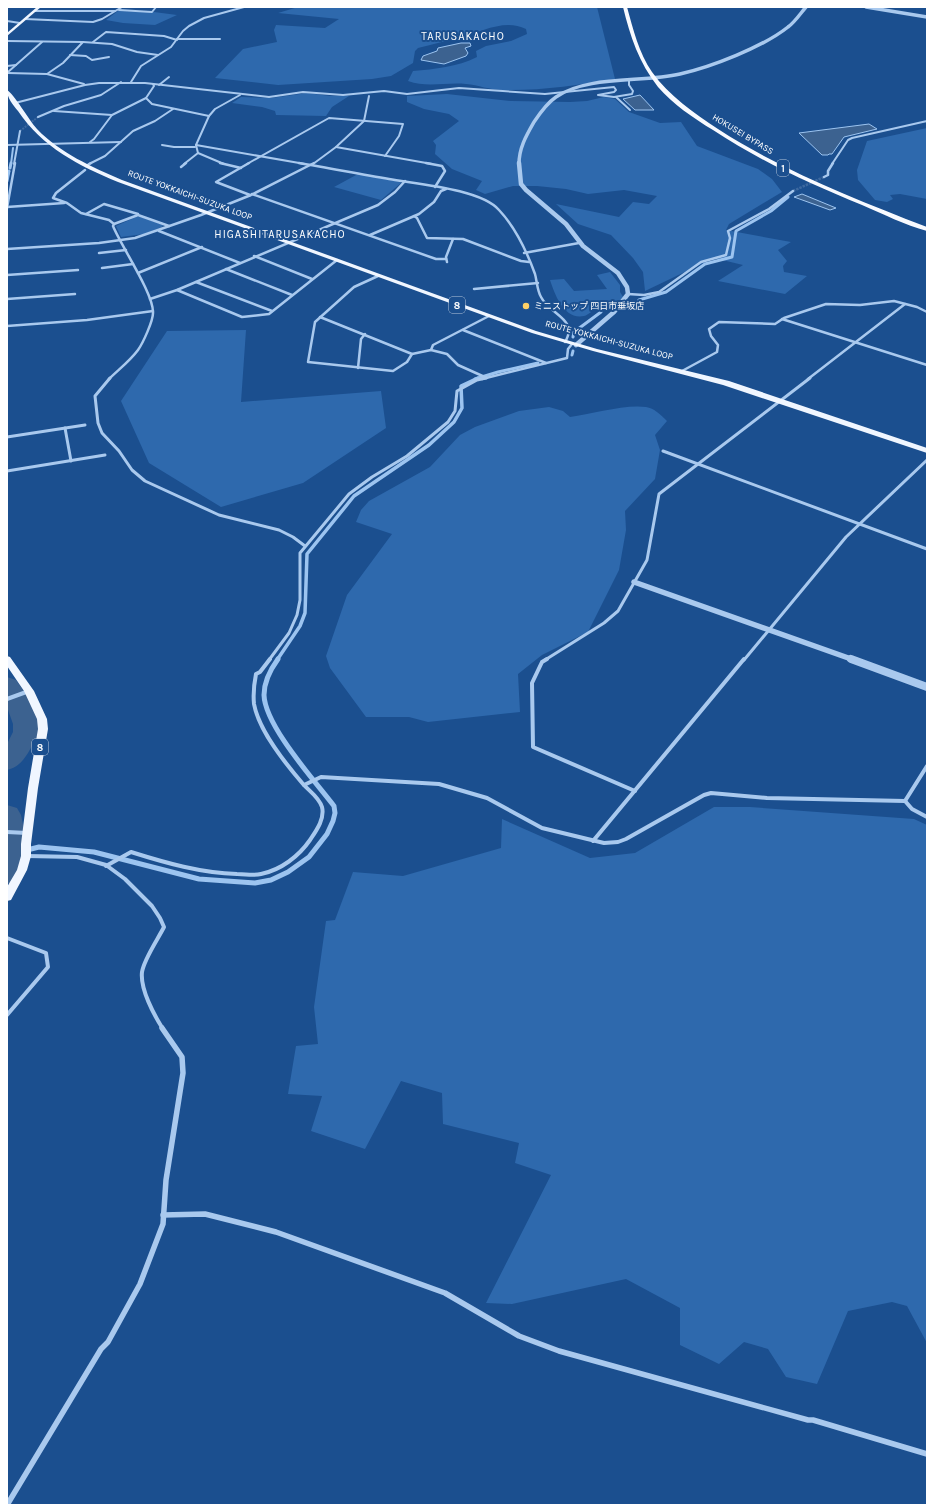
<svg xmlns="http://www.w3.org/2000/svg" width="934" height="1512" viewBox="0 0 934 1512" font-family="Karla,'Noto Sans JP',sans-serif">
	<rect width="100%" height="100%" fill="#1b4f8f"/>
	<g fill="#2e69ad">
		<path d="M298 7H597L615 79C578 85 540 91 502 90 490 90 478 85 466 84 446 82 427 88 408 81L413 71C435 69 457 67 477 57L476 51 486 46 511 41 527 34 526 29C505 18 481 32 461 37 447 41 433 44 418 48L415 51 413 63 391 76 372 79 278 85 215 78 243 49 277 42 274 30 276 25 325 28 339 19 278 13Z"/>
		<polygon points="118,11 154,12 177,15 155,25 123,23 106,20"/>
		<polygon points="307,93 330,96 349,96 332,107 326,116 276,115 275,111 262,107 232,103 241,97 272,98"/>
		<polygon points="447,94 511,101 570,102 587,101 604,97 615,99 629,112 660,123 681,122 697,146 758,169 772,179 782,192 729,224 726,230 791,242 778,250 787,261 783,266 784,272 807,276 785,294 718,281 743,265 714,258 645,291 643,272 633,258 611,235 578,224 556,204 619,217 633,202 649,204 657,196 624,190 588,194 566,189 537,186 513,186 485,194 476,190 482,181 452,169 435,154 436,145 433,141 459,121 449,114 424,109 407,102 407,96"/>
		<polygon points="927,128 927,199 900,194 890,195 893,199 887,202 875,200 858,180 857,170 867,141"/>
		<polygon points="358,174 400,182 401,183 381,200 334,187"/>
		<polygon points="136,217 140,217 163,225 162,227 144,234 121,237 116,226"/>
		<path d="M610 272 620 285V292L625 300C616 302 606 304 597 308 592 310 589 315 584 316 564 320 555 295 550 280L564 279 574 291 607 289 597 275Z"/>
		<polygon points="246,330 241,402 381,391 386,428 303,483 221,507 149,463 121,401 167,331"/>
		<path d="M549 407 563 411 570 417C592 414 625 404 646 407 654 408 661 415 667 421L655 435 660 450 655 479 625 511 626 530 619 570 588 632 542 655 518 674 520 712 428 722 409 717H366L330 668 326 656 347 595 392 534 356 522 361 510 369 501 430 467 460 435 475 427 519 411Z"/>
		<polygon points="714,807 750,807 914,819 927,825 927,1343 907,1306 892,1302 848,1311 817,1384 786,1377 768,1349 744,1342 719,1364 680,1345 680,1308 626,1279 512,1304 486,1303 551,1175 515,1163 519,1143 443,1124 442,1093 401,1081 365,1149 311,1131 322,1096 288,1094 296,1046 318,1044 314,1007 326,921 335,920 353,872 403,876 501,848 502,819 590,858 635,853"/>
	</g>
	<g fill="#3c6290" stroke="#9cc4f0">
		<polygon points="461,43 470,43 471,46 465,48 468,53 466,56 444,64 421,60 423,56 437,51 438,48"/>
		<polygon points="640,95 654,110 635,110 623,99"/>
		<polygon points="869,124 877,129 844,137 832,154 829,154 828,155 822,155 799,133"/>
		<polygon points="802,194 836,208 830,210 794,197"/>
	</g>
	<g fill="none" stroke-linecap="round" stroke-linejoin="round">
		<polyline stroke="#9cc4f0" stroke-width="2" points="11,164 13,148"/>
		<g stroke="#9cc4f0" stroke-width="3">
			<polyline points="10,168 11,163"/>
			<polyline points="7,181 9,171"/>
			<polyline points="639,300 666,292 705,264 732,257 736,231 771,211 788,197"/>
			<polyline points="573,337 574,332 601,312"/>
			<polyline points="572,355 573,351"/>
			<polyline points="475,379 498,372 538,363"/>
		</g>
		<polyline stroke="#9cc4f0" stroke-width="3.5" points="277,660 300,626 305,613 307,554 354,496 429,445 454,422 462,408 461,386 478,378"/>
		<path stroke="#9cc4f0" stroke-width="5" d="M15 853 39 847 94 852 199 879 255 883 271 880 288 872 309 857 327 834 333 821 335 813 334 806C315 781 265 726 264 695 264 681 270 670 278 659"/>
		<g fill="#3c6290" fill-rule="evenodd">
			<path d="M7 677 16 680C25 693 41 713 39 730 38 738 32 746 28 753 22 762 18 767 7 770V744L13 732V724L7 707Z"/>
			<polygon points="7,805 17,808 21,815 29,853 17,881 7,884"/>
		</g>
		<polyline stroke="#3d69a0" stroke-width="2" stroke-dasharray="2 1" stroke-linecap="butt" points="20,131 38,117"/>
		<polyline stroke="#3d69a0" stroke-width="2.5" stroke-dasharray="2.5 1" stroke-linecap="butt" points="793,191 824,177"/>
		<g stroke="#a9c9ee" stroke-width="2">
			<polyline points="119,10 152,12 156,7"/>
			<polyline points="35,11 115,11"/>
			<polyline points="25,19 93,22 102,19 122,7"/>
			<polyline points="7,21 20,23"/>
			<polyline points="177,39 220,39"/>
			<polyline points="7,41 83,42 63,63 47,74"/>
			<polyline points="83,42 112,44 137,52 158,55"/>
			<polyline points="93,42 106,32 164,36 177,40"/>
			<polyline points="70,55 86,56 92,60 109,57"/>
			<polyline points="7,66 16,65"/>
			<polyline points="8,72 42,42"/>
			<polyline points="8,73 47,74 84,84"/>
			<polyline points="131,82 141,66 171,47 183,31 189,26 204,18 244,7"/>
			<polyline points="153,84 154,86 146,98 152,104 209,116 196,145 305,164"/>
			<polyline points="159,85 169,77"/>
			<polyline points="616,97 630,110"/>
			<polyline points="15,103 85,85 99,83 145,83 269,97 303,92 343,95 384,91 407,94 459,88 545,94 614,87 616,90 614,92 598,95 614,97 632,94 633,91 629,85 629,81"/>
			<polyline points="54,111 112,115"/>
			<polyline points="209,116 215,109 240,95"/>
			<polyline points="38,117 64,106 101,95 121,82"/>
			<polyline points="90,142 94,139 112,115 146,98"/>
			<polyline points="7,145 121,142"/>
			<polyline points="162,145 174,147 195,147"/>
			<polyline points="196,145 198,153 224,164"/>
			<polyline points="336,147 432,164"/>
			<polyline points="14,164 20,131"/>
			<polyline points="89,164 105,156 133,131 155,121 173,109"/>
			<polyline points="184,164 198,153"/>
			<polyline points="247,164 329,118 403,124 399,136 385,156"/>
			<polyline points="313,164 336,147 364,121 369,96"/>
			<polyline points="832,164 848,140 852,138 927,121"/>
		</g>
		<g stroke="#a9c9ee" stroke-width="2.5">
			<polyline points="220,163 241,168"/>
			<polyline points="249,163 216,182 250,195"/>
			<path d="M299 163C329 168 359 174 389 179 417 184 481 189 499 210 515 227 527 252 535 274 537 281 537 290 541 297 550 315 579 319 565 342"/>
			<polyline points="426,163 442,166 445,171 435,187"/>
			<polyline points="86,166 91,163"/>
			<polyline points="181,167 186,163"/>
			<path d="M85 170 56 193 53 198 67 203 81 213 109 220 114 224 113 226C121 246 154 294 153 313 153 321 143 343 138 350 130 361 118 370 109 379"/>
			<polyline points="824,177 828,175 828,171 833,163"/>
			<polyline points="252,194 436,259 446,259"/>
			<polyline points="7,207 64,203"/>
			<polyline points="7,208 15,163"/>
			<polyline points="86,214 104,204 138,214"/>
			<polyline points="414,216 417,218 427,238 463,239 521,261 529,262"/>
			<polyline points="114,224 138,215 169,226"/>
			<polyline points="159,231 240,263"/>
			<polyline points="370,235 419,214 434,202 441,191 446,189"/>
			<polyline points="7,249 99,243 135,238 201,215 251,195 314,163"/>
			<polyline points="99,253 126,250"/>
			<polyline points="524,253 579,243"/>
			<polyline points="254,256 312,279"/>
			<polyline points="447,262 446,257 453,239"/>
			<polyline points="102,268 133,264"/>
			<polyline points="226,269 292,295"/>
			<polyline points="138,273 202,247"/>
			<polyline points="7,275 78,270"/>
			<polyline points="378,276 354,287 315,322 308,362 393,371 407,362 412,354 431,350"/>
			<polyline points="196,282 272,311"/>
			<polyline points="474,289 538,283"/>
			<polyline points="177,290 242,317 269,314 337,260"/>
			<polyline points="628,294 644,295 659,292 701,262 726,255 730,238 728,231 769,209 793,191"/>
			<polyline points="7,299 75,294"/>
			<polyline points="150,299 177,290 378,205 395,192 405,181"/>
			<polyline points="320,317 412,354"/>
			<polyline points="782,319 927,365"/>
			<polyline points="7,326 87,320 153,311"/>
			<polyline points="463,330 546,363"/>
			<polyline points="358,368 361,339 365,334"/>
			<polyline points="682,371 717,352 718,345 711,336 709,329 719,322 775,324 784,318 826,304 860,305 894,301 917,307 927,312"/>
			<polyline points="487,378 458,365 447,354 431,350 433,345 489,316"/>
			<polyline points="482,379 567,358 568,349 572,344"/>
			<polyline points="808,379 905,304"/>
		</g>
		<g stroke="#a9c9ee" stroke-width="3">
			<polyline points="110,378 95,396 98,423 102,433 119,451 132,470 145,481 219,515 279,530 293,537 305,546"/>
			<polyline points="65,428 71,461"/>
			<polyline points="7,437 85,425"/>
			<polyline points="663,451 927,549"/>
			<polyline points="7,471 105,455"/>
			<polyline points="269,660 289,633 297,615 300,600 300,553 349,494 372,477 407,456 448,422 455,411 457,391 477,380 486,378"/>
			<polyline points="545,660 604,623 618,611 647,560 659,494 810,378"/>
			<polyline points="744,660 846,537 927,460"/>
		</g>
		<g stroke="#a9c9ee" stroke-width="4">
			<polyline points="547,659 542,662 532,683 533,747 635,791"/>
			<polyline points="7,699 29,691"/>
			<polyline points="304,785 321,777 439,784 487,798 542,828 604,843 618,842 626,839 704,795 711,793 767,798 905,801 912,809 927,817"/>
			<polyline points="905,801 927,766"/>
			<polyline points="7,832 27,833"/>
			<polyline points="593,841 744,659"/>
			<path d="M27 856 77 857 106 865 125 879 152 906 160 918 164 927C158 939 144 959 142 972 140 989 154 1015 163 1029"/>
			<path d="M106 866 131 852C166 863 201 873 237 874 246 874 253 876 261 874 281 870 299 856 310 840 316 831 325 819 322 807 319 797 309 791 303 784 285 763 259 731 254 704 253 694 254 684 256 674L260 672 270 659"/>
			<polyline points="7,938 46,953 48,967 7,1015"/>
		</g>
		<g stroke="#a9c9ee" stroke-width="5.5">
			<polyline points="163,1215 205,1214 276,1232 445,1293 519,1336 559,1351 808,1420 813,1420 927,1454"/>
			<polyline points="7,1505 101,1349 108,1342 140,1284 163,1224 166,1180 183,1073 182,1057 162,1028"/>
		</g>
		<g stroke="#a9c9ee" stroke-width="3.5">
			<polyline points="866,7 927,17"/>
			<path d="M519 164C519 148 526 136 534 122 540 113 547 103 556 97 588 75 642 83 680 74 711 67 763 47 788 27 795 22 800 14 806 7"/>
		</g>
		<polyline stroke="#a9c9ee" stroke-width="4.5" points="519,163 521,184 526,190 566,224 583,246 618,273 627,287 628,294 614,312 576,345"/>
		<polyline stroke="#a9c9ee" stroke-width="5.5" points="634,582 854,660"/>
		<polyline stroke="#a9c9ee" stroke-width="8" points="851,659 927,687"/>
		<g fill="#f0f6ff" fill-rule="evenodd">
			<polygon points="37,7 41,7 7,36 7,33"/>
			<path d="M7 90C14 94 29 120 37 129 60 153 92 167 122 180L536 331 597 349 729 381 927 448V453L723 385 593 351 532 333 118 182C79 166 42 147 18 111 13 105 7 98 7 90Z"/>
			<polygon points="7,656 10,657 34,691 47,719 48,729 38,788 31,844 31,856 27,870 11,900 7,901 7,887 17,870 21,856 21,844 28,788 38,729 37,719 24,691 7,666"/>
		</g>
		<path fill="#f8faff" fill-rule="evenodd" d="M623 7H627C633 29 639 53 652 72 669 96 694 113 718 129 783 171 855 199 927 227V231C905 225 883 214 862 205 810 184 760 161 713 130 693 118 673 104 658 87 639 63 630 36 623 7Z"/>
	</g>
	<circle fill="#ffd166" stroke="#1b4f8f" stroke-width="1.5" cx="526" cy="306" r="4"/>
	<g text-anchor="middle" stroke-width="4" stroke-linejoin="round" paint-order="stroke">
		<g font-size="9" fill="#fff" stroke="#1b4f8f">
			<text transform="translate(743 134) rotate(31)" y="3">HOKUSEI BYPASS</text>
			<text transform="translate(190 195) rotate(20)" y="3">ROUTE YOKKAICHI-SUZUKA LOOP</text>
			<text transform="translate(609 340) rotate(15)" y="3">ROUTE YOKKAICHI-SUZUKA LOOP</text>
		</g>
		<g font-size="9" fill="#fff" stroke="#1b4f8f" text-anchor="start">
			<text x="534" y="309">ミニストップ 四日市垂坂店</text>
		</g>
		<g fill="#1b4f8f" stroke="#bbcadd" stroke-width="1">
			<rect x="777" y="160" width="12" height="16" rx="3"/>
			<rect x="449" y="297" width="16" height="16" rx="3"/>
			<rect x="32" y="739" width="16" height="16" rx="3"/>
		</g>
		<g font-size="10" font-weight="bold" fill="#fff">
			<text x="783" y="172">1</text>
			<text x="457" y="309">8</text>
			<text x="40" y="751">8</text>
		</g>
		<g font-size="11" letter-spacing="1" fill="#fff" stroke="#1b4f8f">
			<text x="463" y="40">TARUSAKACHO</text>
			<text x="280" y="238">HIGASHITARUSAKACHO</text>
		</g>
	</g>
	<rect width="934" height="1512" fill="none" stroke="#ffffff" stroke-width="16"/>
</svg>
